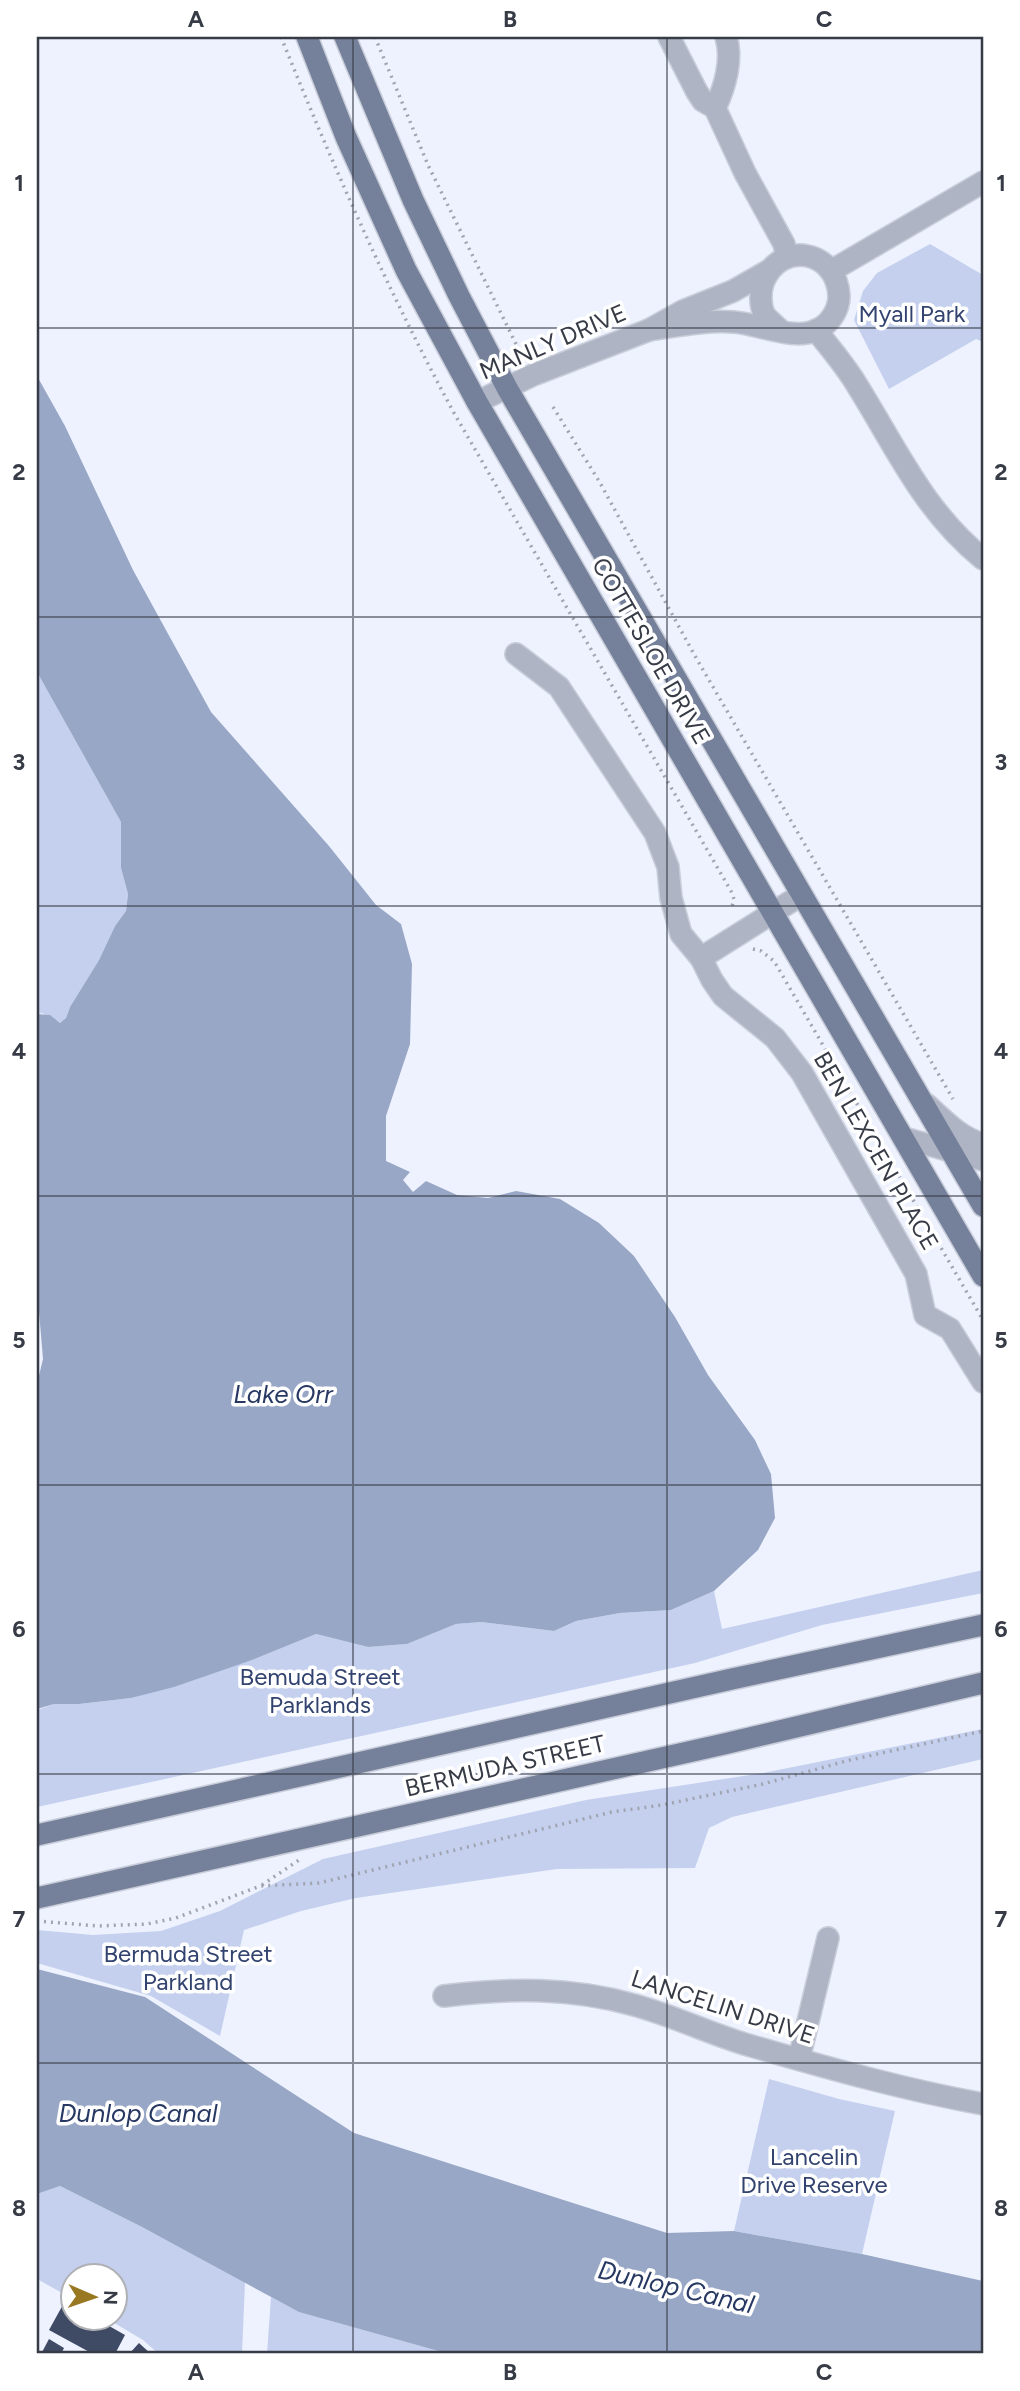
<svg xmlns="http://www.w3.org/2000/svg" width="1020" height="2391" viewBox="0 0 1020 2391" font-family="Figtree,sans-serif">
	<rect width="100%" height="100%" fill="#edf2fe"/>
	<g fill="#c4d0ee">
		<polygon points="930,244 983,275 983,342 976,339 889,389 854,320 863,291 877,273"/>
		<polygon points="37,672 121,822 121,868 128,894 126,911 115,926 99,960 70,1007 66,1018 61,1023 42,1013 37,1014"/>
		<polygon points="983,1570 983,1593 822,1625 695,1663 37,1807 37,1710 54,1704 79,1704 131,1698 252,1660 316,1634 368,1647 407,1644 456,1624 481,1622 554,1631 576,1621 620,1613 671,1610 714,1591 722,1629"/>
		<polygon points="983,1729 983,1759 732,1817 709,1828 695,1868 557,1869 356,1898 301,1911 244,1930 220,2036 151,1996 37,1963 37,1930 93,1935 161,1931 220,1911 323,1859 586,1800 763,1773"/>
		<polygon points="769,2079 839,2099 895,2111 862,2254 734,2231"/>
		<polygon points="60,2186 142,2227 245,2282 242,2354 159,2354 143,2340 106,2318 116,2318 116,2276 74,2276 73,2299 37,2279 37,2194"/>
		<polygon points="271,2297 300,2312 449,2354 267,2354"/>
	</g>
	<g fill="#99a7c6">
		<polygon points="37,376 65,426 133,570 211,712 329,846 376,905 401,924 412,964 410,1044 386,1116 386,1161 410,1172 403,1180 413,1192 426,1181 457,1195 488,1198 516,1191 560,1199 599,1223 634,1256 675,1317 708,1375 755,1440 771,1474 775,1518 758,1550 714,1591 671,1610 620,1613 576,1621 554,1631 481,1622 456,1624 407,1644 368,1647 316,1634 252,1660 174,1687 131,1698 79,1704 54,1704 37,1709 37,1384 43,1359 37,1288 37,1014 50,1015 60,1023 66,1018 70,1007 99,960 115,926 126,911 128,894 121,868 121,822 37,672"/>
		<polygon points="37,1969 145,1997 354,2133 667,2233 734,2231 862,2254 983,2281 983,2354 449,2354 299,2312 142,2227 60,2186 37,2194"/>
	</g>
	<g fill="#3f4a65">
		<polygon points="65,2301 74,2306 74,2318 95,2318 125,2335 115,2354 93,2354 49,2330"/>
		<polygon points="49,2339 64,2348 61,2354 41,2354"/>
		<polygon points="139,2343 151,2354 129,2354"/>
	</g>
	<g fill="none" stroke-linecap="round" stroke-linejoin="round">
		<defs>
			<g id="minor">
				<polyline points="669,37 697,92 703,101 715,108 745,173 784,244 787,257"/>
				<path d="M715 108C725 87 733 59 726 37"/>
				<polyline points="831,271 983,182"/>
				<path d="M649 330C677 326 705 320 734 322 760 324 793 341 817 330 830 324 839 310 839 296 837 250 780 239 763 283 760 292 760 305 764 314 767 319 775 325 779 329"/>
				<path d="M816 330C829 347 844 364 855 382 896 447 922 509 983 559"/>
				<polyline points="477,402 533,375 649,330 683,311 733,291 768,271"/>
				<polyline points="516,654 559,687 655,833 668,867 671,898 681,934 701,958 712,980 723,996 775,1038 802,1073 916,1274 925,1315 950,1329 983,1382"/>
				<polyline points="701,958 801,895"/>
				<path d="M926 1104C944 1120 960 1138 983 1144"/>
				<polyline points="904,1138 983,1160"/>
				<path d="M444 1996C509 1988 571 1987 634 2005 675 2016 714 2036 755 2047 831 2069 906 2090 983 2104"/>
				<polyline points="799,2059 828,1938"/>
			</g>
			<g id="major">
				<polyline points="307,37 346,137 406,270 477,402 983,1276"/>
				<polyline points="345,37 413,200 459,296 507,388 983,1206"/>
				<polyline points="37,1835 732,1679 983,1625"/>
				<polyline points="37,1898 724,1744 983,1683"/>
			</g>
		</defs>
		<use href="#minor" stroke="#c8cdd9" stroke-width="24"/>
		<use href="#major" stroke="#c8cdd9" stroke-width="24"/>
		<g stroke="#9fa4b0" stroke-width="3.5" stroke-dasharray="2 5" stroke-linecap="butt">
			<path d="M281 37C333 166 388 291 454 413L731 891 734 899 731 910"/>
			<polyline points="375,37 428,165 518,348"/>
			<polyline points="553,407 599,481 695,656 953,1099"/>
			<polyline points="753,949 761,951 774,961 983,1320"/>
			<polyline points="262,1885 299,1860"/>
			<polyline points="37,1921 98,1926 147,1924 176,1918 260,1886 319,1883 612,1812 662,1805 763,1784 850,1760 983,1731"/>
		</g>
		<use href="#minor" stroke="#aeb4c3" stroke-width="21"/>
		<use href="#major" stroke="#75809a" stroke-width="21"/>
	</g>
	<path fill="none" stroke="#363b46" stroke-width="2" stroke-opacity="0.55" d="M353 37V2354M667 37V2354M37 328H983M37 617H983M37 906H983M37 1196H983M37 1485H983M37 1774H983M37 2063H983"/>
	<g text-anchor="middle" stroke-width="7" stroke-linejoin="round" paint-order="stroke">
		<g font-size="24" fill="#32436f" stroke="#fff">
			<text x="912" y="322">Myall Park</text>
			<text x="320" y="1685">Bemuda Street<tspan x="320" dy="28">Parklands</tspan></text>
			<text x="188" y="1962">Bermuda Street<tspan x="188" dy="28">Parkland</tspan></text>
			<text x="814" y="2165">Lancelin<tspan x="814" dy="28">Drive Reserve</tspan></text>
		</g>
		<g font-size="24" fill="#363b46" stroke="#fff">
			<text transform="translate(553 342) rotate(-23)" y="8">MANLY DRIVE</text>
			<text transform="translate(651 651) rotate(60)" y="8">COTTESLOE DRIVE</text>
			<text transform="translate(876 1151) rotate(60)" y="8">BEN LEXCEN PLACE</text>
			<text transform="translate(505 1766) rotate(-13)" y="8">BERMUDA STREET</text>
			<text transform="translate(723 2007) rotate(18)" y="8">LANCELIN DRIVE</text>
		</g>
		<g font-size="26" font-style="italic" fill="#273863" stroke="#fff">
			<text x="283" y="1403">Lake Orr</text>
			<text x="138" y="2122">Dunlop Canal</text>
			<text transform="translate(676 2287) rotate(13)" y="9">Dunlop Canal</text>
		</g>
	</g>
	<rect width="1020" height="2391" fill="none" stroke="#ffffff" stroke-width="77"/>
	<g transform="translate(94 2297) rotate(92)"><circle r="33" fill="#ffffff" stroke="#afb1b5" stroke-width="2"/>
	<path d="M0-5L12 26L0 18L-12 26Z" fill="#997822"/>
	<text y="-10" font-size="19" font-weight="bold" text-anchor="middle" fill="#363b46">N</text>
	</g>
	<rect x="38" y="38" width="944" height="2314" fill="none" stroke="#363b46" stroke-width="2.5"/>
	<g font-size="23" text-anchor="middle" font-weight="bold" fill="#363b46">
		<text x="196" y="27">A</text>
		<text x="510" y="27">B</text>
		<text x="824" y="27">C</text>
		<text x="19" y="191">1</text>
		<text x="1001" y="191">1</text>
		<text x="19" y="480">2</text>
		<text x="1001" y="480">2</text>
		<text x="19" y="770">3</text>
		<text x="1001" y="770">3</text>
		<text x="19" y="1059">4</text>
		<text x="1001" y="1059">4</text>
		<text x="19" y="1348">5</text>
		<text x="1001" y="1348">5</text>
		<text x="19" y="1637">6</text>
		<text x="1001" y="1637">6</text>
		<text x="19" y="1927">7</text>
		<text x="1001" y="1927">7</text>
		<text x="19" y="2216">8</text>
		<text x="1001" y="2216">8</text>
		<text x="196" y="2380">A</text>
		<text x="510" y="2380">B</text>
		<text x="824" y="2380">C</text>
	</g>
</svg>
